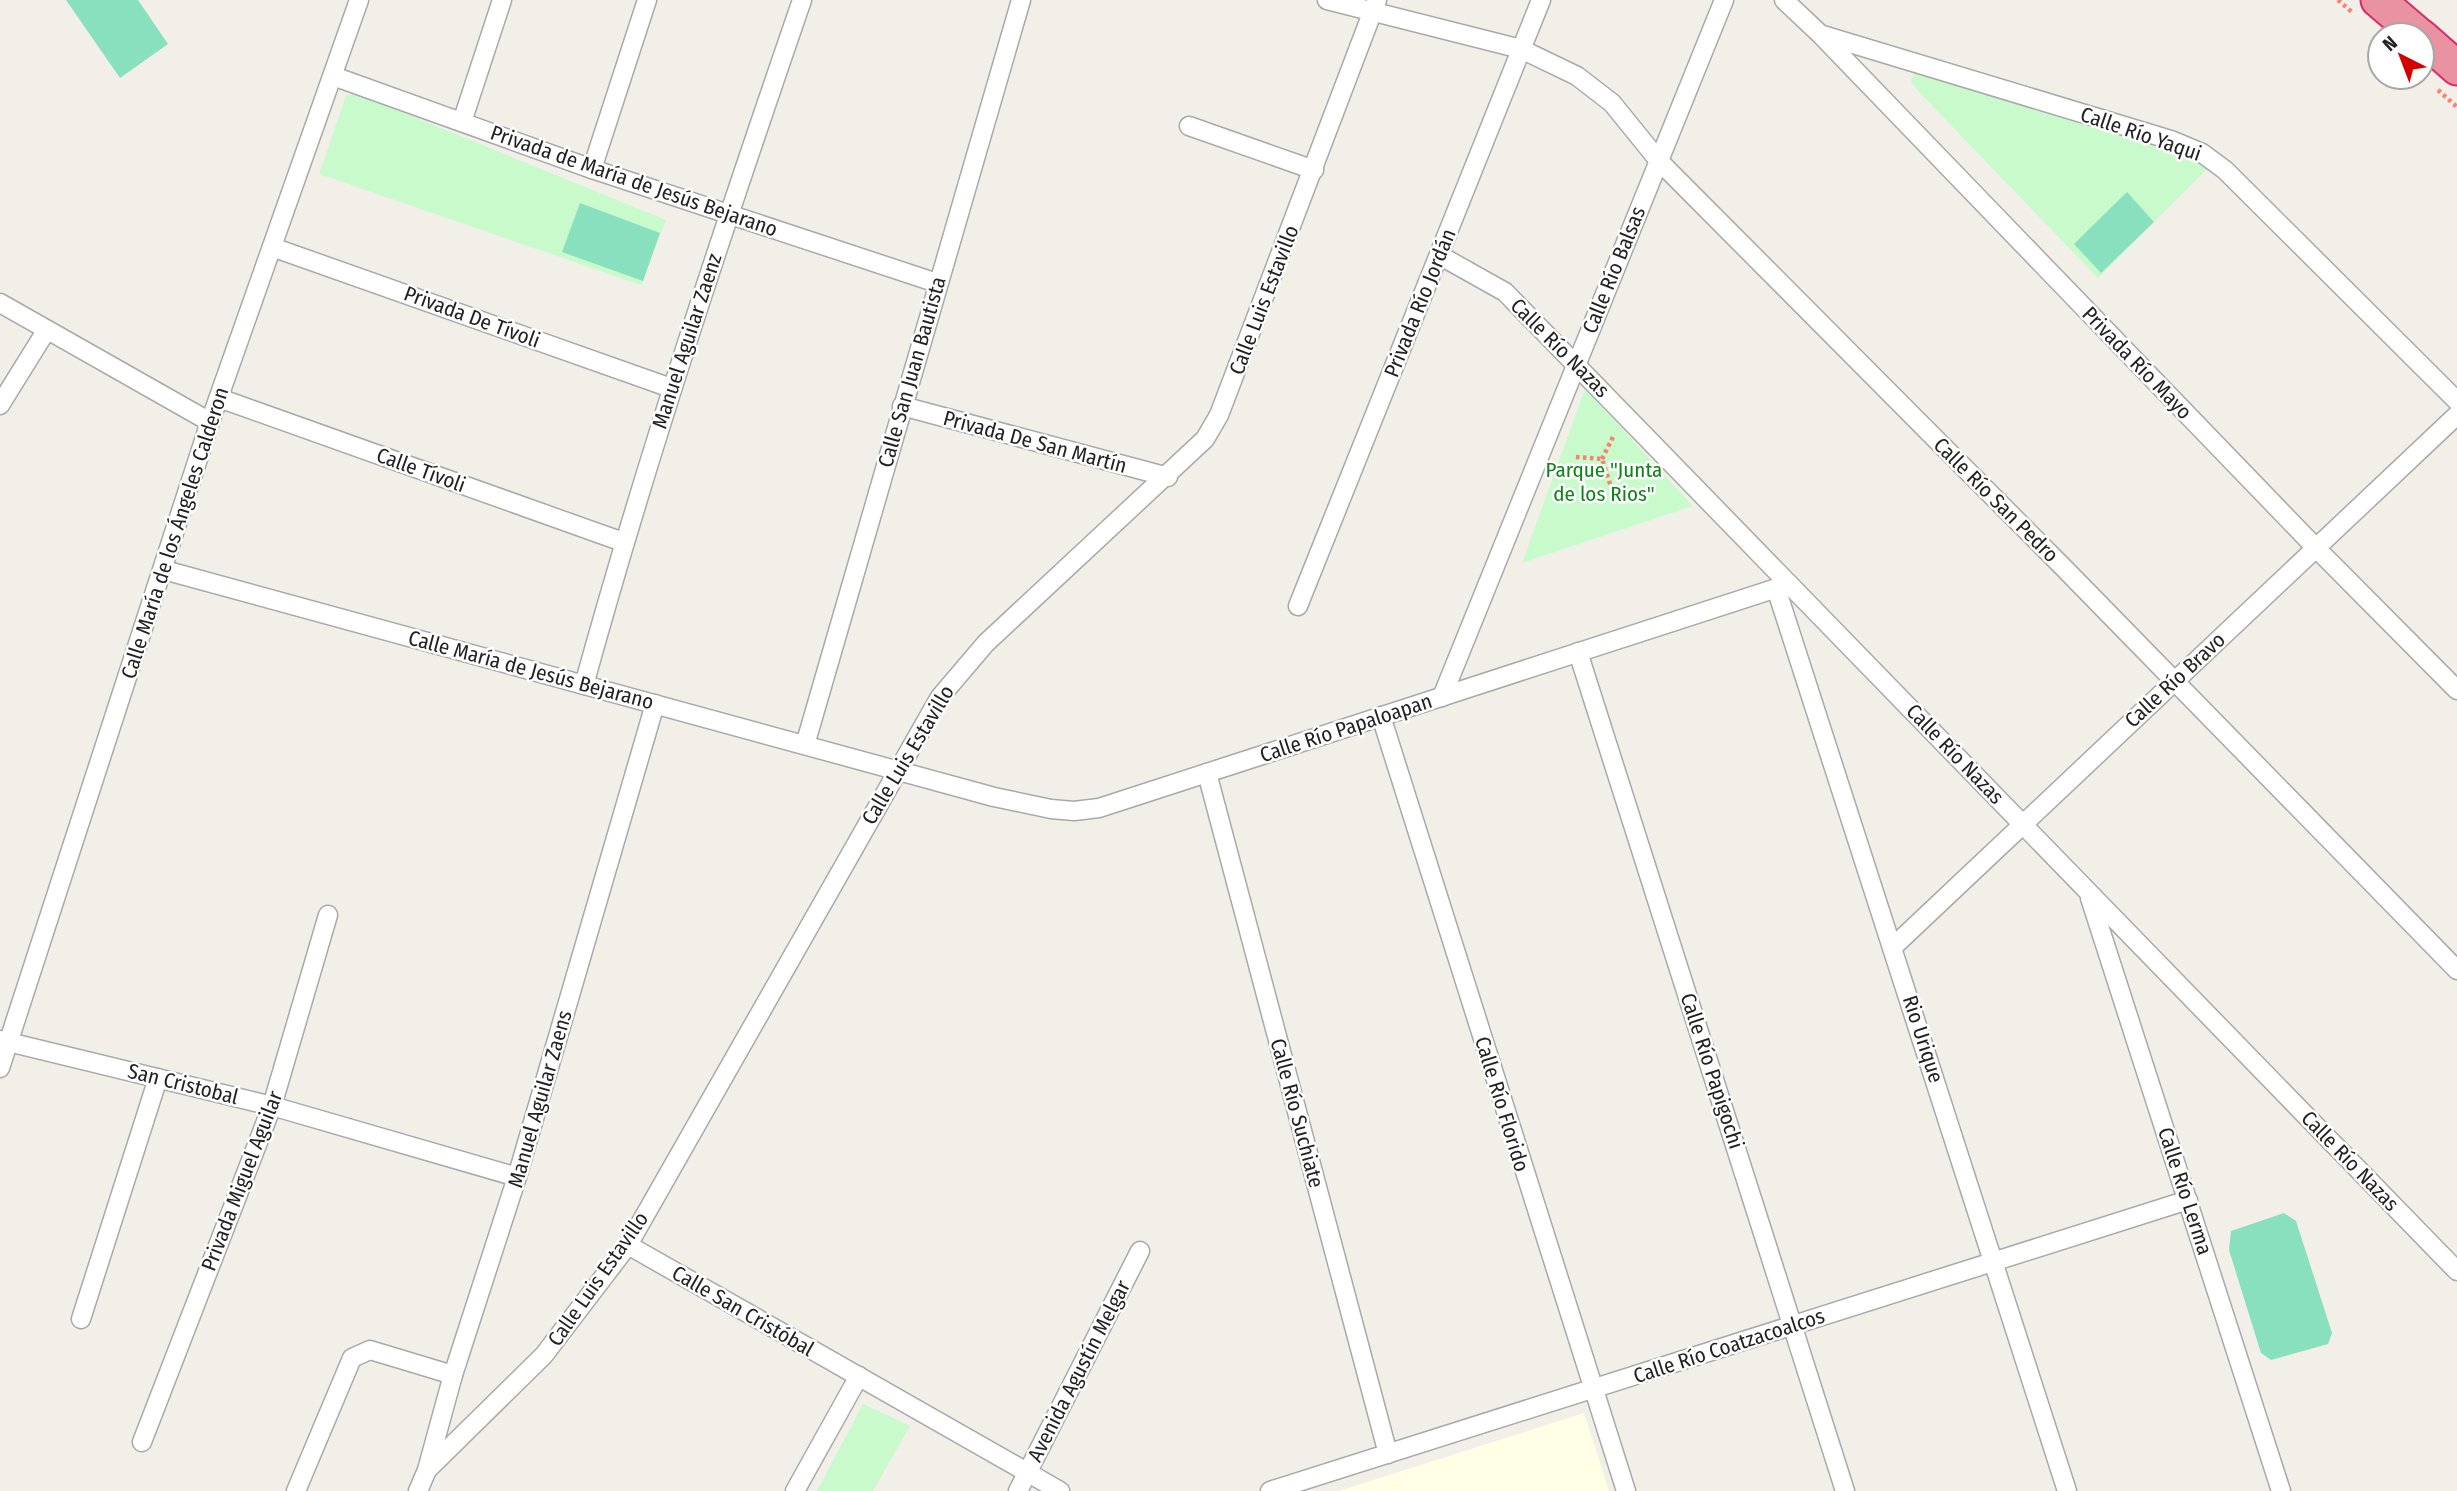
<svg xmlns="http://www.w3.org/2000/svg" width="2457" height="1491" viewBox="0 0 2457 1491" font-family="'Fira Sans Condensed',sans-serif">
	<rect width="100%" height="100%" fill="#f2efe9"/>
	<polygon fill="#ffffe5" points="1584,1413 1609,1491 1339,1491"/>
	<g fill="#c8facc">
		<polygon points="1915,71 2214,162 2098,278 1918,91 1911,82"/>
		<polygon points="355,93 666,220 641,285 319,174 346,96"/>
		<polygon points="1585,389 1693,506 1522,563"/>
		<polygon points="863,1404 910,1426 873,1491 817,1491"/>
	</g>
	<g fill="#88e0be">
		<polygon points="66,0 138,0 168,44 120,78"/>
		<polygon points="2127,192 2154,222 2101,273 2074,244"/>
		<polygon points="580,203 660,233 643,281 562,252"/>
		<polygon points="2284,1213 2296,1221 2332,1333 2328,1344 2271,1360 2261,1353 2229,1250 2231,1231"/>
	</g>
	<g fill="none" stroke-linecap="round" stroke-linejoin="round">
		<defs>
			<g id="street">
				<polyline points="1327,0 1521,49 1577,76 1612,103 1659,161 2062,566 2457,970"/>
				<polyline points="1784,0 1820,34 2316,548 2457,690"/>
				<polyline points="1823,35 2171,140 2202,153 2225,170 2457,401"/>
				<polyline points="333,76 592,169 937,283"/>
				<polyline points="462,122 502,0"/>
				<polyline points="1189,126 1314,170"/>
				<polyline points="592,169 647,0"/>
				<polyline points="272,247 671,388"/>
				<polyline points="1439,255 1505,292 2457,1271"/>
				<polyline points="0,303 210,422"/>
				<polyline points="219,398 623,542"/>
				<polyline points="0,405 46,331"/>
				<polyline points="902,406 1168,477"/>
				<polyline points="164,570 994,797 1051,809 1074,811 1099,808 1789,584"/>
				<polyline points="1776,588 2067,1491"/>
				<polyline points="1298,606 1541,0"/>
				<polyline points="1578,652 1845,1491"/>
				<path d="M584 685C648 453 724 227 802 0"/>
				<polyline points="1442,697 1724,0"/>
				<polyline points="1381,716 1626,1491"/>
				<polyline points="805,745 1021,0"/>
				<polyline points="1207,773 1388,1454"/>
				<polyline points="2090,898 2281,1491"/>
				<polyline points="1894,946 2457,415"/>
				<polyline points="0,1040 272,1106 517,1177"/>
				<polyline points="0,1068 210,422 359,0"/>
				<polyline points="628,1245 1060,1491"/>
				<polyline points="81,1319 158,1078"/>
				<polyline points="142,1442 272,1106 328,915"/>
				<polyline points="427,1470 544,1355 628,1245 940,697 986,643 1205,439 1219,415 1377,0"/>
				<polyline points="296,1491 352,1358 370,1350 453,1375"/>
				<polyline points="418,1491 427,1470 453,1375 517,1177 655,704"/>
				<polyline points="795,1491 859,1376"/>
				<polyline points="1018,1491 1140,1251"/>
				<polyline points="1270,1491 2188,1200"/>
			</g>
			<g id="highway">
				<polyline points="2378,0 2419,35"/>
				<polyline points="2422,37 2457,68"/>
			</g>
		</defs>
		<use href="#street" stroke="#a9a9a9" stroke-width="21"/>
		<use href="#highway" stroke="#dc2a67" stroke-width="37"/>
		<g stroke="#fa8072" stroke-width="4.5" stroke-dasharray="3.5 3.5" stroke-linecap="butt">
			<polyline points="2338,0 2353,13"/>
			<polyline points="2438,90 2457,107"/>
			<polyline points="1576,457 1602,459 1611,487"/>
			<polyline points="1602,459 1614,435"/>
		</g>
		<use href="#street" stroke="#fff" stroke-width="18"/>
		<use href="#highway" stroke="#e892a2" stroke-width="33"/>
	</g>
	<g text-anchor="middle" stroke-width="5" stroke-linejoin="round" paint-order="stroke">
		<g font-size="21" fill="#222" stroke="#fff">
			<text transform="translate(2141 134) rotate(19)" y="7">Calle Río Yaqui</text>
			<text transform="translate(634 181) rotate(19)" y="7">Privada de María de Jesús Bejarano</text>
			<text transform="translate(1614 270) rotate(-68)" y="7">Calle Río Balsas</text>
			<text transform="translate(1264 300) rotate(-69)" y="7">Calle Luis Estavillo</text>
			<text transform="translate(1420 303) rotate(-68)" y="7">Privada Río Jordán</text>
			<text transform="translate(472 317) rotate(20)" y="7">Privada De Tívoli</text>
			<text transform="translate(687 341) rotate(-72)" y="7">Manuel Aguilar Zaenz</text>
			<text transform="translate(1560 348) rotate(45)" y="7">Calle Río Nazas</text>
			<text transform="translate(2137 363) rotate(46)" y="7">Privada Río Mayo</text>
			<text transform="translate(912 372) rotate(-74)" y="7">Calle San Juan Bautista</text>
			<text transform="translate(1035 442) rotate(15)" y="7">Privada De San Martín</text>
			<text transform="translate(421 470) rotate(20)" y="7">Calle Tívoli</text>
			<text transform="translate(1996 500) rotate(45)" y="7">Calle Río San Pedro</text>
			<text transform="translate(175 533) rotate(-72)" y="7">Calle María de los Ángeles Calderon</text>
			<text transform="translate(531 670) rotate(15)" y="7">Calle María de Jesús Bejarano</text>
			<text transform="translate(2175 680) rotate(-43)" y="7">Calle Río Bravo</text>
			<text transform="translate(1346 728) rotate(-18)" y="7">Calle Río Papaloapan</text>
			<text transform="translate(1955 754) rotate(46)" y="7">Calle Río Nazas</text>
			<text transform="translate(908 755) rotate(-59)" y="7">Calle Luis Estavillo</text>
			<text transform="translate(1923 1039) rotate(72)" y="7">Rio Urique</text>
			<text transform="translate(1712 1071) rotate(72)" y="7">Calle Río Papigochi</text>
			<text transform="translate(183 1084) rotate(14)" y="7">San Cristobal</text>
			<text transform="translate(540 1099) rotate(-74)" y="7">Manuel Aguilar Zaens</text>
			<text transform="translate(1502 1104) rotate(73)" y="7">Calle Río Florido</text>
			<text transform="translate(1297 1113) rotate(75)" y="7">Calle Río Suchiate</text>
			<text transform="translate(2350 1161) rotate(46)" y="7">Calle Río Nazas</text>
			<text transform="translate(242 1181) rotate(-69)" y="7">Privada Miguel Aguilar</text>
			<text transform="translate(2185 1191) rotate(72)" y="7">Calle Río Lerma</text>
			<text transform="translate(598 1279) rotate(-55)" y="7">Calle Luis Estavillo</text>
			<text transform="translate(743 1311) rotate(30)" y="7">Calle San Cristóbal</text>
			<text transform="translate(1729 1346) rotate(-18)" y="7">Calle Río Coatzacoalcos</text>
			<text transform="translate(1079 1371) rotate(-63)" y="7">Avenida Agustín Melgar</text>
		</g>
		<g font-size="21" fill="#0c8416" stroke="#fff">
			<text x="1604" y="477">Parque "Junta<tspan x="1604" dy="24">de los Rios"</tspan></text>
		</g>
	</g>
	<g transform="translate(2401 56) rotate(318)"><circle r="33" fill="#ffffff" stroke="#a7a7a7" stroke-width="2"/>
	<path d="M0-5L12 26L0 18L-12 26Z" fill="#d40000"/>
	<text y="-10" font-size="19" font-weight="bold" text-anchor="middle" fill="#222222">N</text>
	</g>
</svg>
